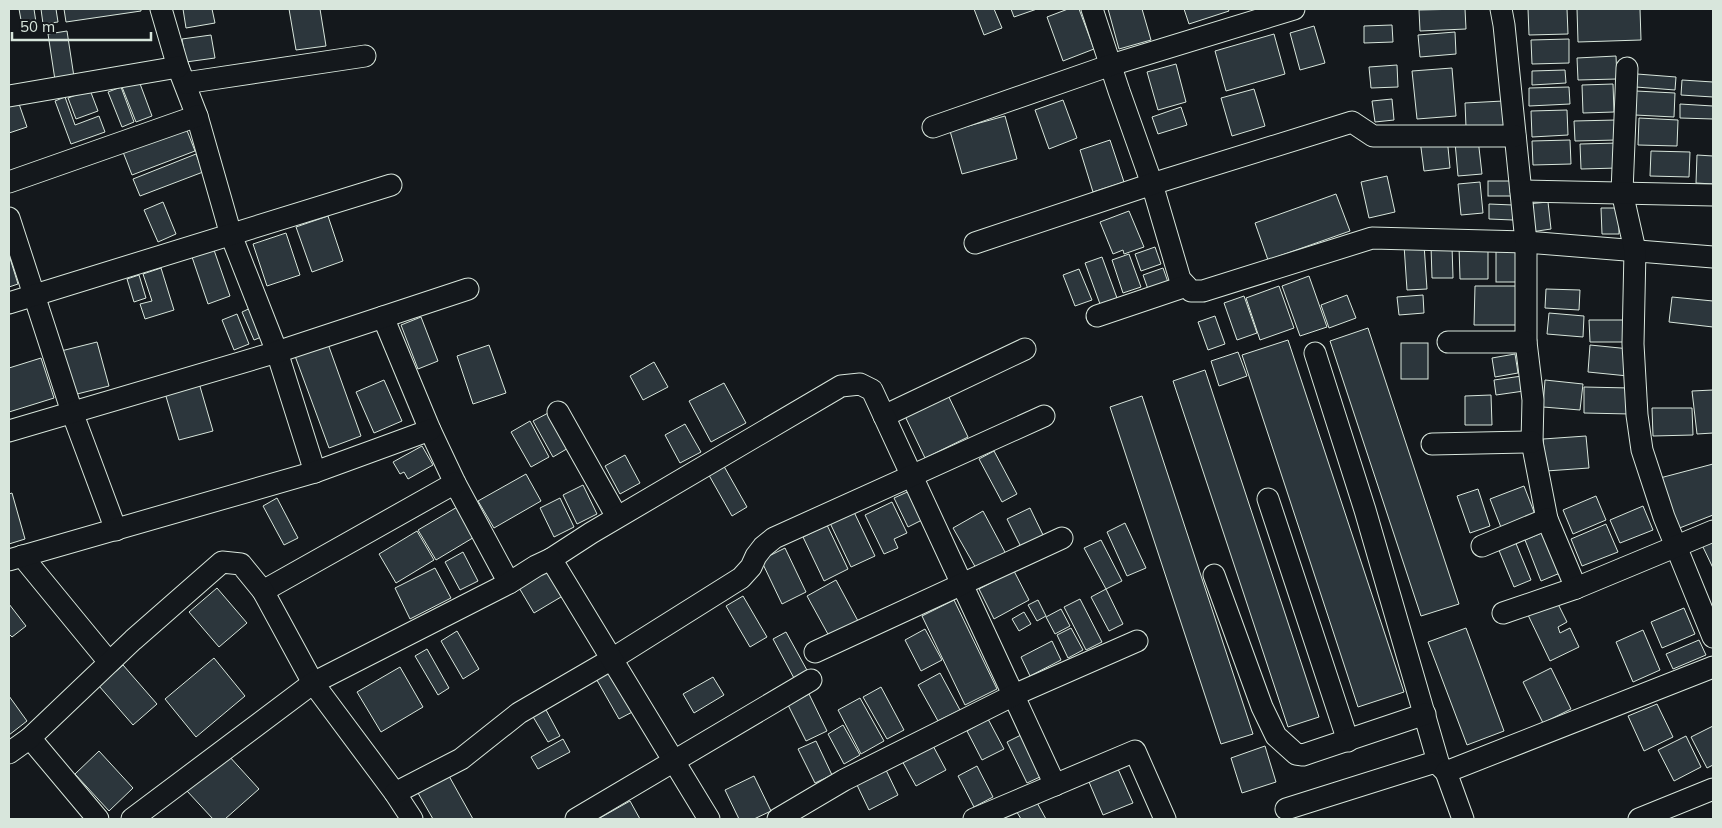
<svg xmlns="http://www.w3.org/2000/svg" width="1722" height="828" viewBox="0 0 1722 828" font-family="Mulish,sans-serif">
	<rect width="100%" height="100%" fill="#14181c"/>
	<g fill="#2c363c" stroke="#d8e6dc">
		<polygon points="19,9 34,9 37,29 23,31"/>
		<polygon points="41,9 56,9 58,22 43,24"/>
		<polygon points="64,9 141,9 141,11 66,22"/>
		<polygon points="183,9 212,9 215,23 186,28"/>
		<polygon points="289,9 320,9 326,46 296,50"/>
		<polygon points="974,9 994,9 1002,28 984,35"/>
		<polygon points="1011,9 1037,9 1014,17"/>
		<polygon points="1068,9 1079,9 1094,49 1063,61 1047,17"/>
		<polygon points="1108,9 1142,9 1151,40 1119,49"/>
		<polygon points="1184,9 1228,9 1229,11 1189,24"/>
		<polygon points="1465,9 1466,29 1420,31 1419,10"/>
		<polygon points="1528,9 1567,9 1568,34 1529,35"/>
		<polygon points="1577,9 1640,9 1641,40 1578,42"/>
		<polygon points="1392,25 1393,42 1364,43 1364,26"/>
		<polygon points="1314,26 1325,63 1300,70 1290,33"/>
		<polygon points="67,31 74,77 55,80 48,34"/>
		<polygon points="1455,32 1456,54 1420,57 1418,35"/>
		<polygon points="1274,34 1285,74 1226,91 1215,51"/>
		<polygon points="211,35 215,58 186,62 182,39"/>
		<polygon points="1569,39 1569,63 1532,64 1531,40"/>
		<polygon points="1616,56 1617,79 1578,80 1577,58"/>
		<polygon points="1176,64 1186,102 1158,110 1147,72"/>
		<polygon points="1397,65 1398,87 1371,88 1369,67"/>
		<polygon points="1452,68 1456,116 1417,119 1412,71"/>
		<polygon points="1565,70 1566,83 1532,85 1532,71"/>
		<polygon points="1637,74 1676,77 1675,90 1636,87"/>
		<polygon points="1682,80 1713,82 1713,97 1681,95"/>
		<polygon points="139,81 152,116 136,122 122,87"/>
		<polygon points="1613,84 1614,112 1583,113 1582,85"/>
		<polygon points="121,87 134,122 122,127 108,92"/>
		<polygon points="1569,87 1570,104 1529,106 1529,88"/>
		<polygon points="1254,89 1265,126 1232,136 1221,98"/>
		<polygon points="90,90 98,111 76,119 68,98"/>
		<polygon points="1636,91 1675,93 1674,117 1635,115"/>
		<polygon points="65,97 75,125 99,116 105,132 71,144 55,101"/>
		<polygon points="1392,99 1394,120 1375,122 1372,101"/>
		<polygon points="1063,100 1077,138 1049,149 1035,110"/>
		<polygon points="18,101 27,127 9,133 9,104"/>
		<polygon points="1503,101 1504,126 1466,127 1465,103"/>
		<polygon points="1680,104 1713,106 1713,119 1680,118"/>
		<polygon points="1181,107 1187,125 1158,134 1152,117"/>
		<polygon points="1567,110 1568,135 1532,137 1531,111"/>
		<polygon points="1005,116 1017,159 962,174 950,131"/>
		<polygon points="1639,118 1678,120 1677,146 1638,145"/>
		<polygon points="1616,120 1617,140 1575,141 1574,121"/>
		<polygon points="186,128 195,151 132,175 123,152"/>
		<polygon points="1447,137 1450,168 1424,171 1420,140"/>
		<polygon points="1478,139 1482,174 1458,176 1455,142"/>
		<polygon points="1110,140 1124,182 1093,192 1080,150"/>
		<polygon points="1570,140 1571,164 1533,165 1532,141"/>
		<polygon points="1618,143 1618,168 1581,169 1580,144"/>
		<polygon points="1651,151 1690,152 1689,177 1650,176"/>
		<polygon points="196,154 203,172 140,196 133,179"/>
		<polygon points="1697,155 1713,156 1713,184 1696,183"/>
		<polygon points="1387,176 1395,212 1369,218 1361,182"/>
		<rect x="1488" y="181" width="24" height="15"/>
		<polygon points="1480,182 1483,213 1461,215 1458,184"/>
		<polygon points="1336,194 1350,231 1268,260 1255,223"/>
		<polygon points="163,202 176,234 158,242 144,210"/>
		<polygon points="1548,202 1551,229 1531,232 1527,204"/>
		<polygon points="1489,204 1513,205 1513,220 1489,219"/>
		<polygon points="1601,208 1619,208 1619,234 1602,234"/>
		<polygon points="1129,211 1144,247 1124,254 1123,250 1113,254 1100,222"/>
		<polygon points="328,216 343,261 312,272 296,227"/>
		<polygon points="286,233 300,275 267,286 253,244"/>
		<polygon points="1424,244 1427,289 1407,290 1404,245"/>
		<polygon points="1431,246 1452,246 1453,278 1432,278"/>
		<polygon points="1459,246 1488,246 1488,279 1460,279"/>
		<polygon points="1155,247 1161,264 1141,271 1135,254"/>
		<rect x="1496" y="247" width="25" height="35"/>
		<polygon points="214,250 230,296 208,304 192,257"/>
		<polygon points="1129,254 1141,287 1123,293 1112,260"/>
		<polygon points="9,255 18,284 9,287"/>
		<polygon points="1102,257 1117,298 1100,304 1085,263"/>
		<polygon points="161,268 174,310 145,319 140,304 152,301 143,274"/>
		<polygon points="1163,268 1169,285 1149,292 1143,275"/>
		<polygon points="1079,269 1092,300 1075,306 1063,275"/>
		<polygon points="139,275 146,298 134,302 127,279"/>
		<polygon points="1309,276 1327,327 1300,336 1282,286"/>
		<polygon points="1279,286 1294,328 1260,340 1246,298"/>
		<polygon points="1475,286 1517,286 1517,325 1474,325"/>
		<polygon points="1546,289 1580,290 1579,310 1545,308"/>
		<polygon points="1347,295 1356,318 1329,328 1321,305"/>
		<polygon points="1423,295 1424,313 1399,315 1397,297"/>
		<polygon points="1244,296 1257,333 1237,340 1224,303"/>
		<polygon points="1672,297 1713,301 1713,327 1669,322"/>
		<polygon points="257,305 269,334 254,340 242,312"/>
		<polygon points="1549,313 1584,316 1583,337 1547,334"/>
		<polygon points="237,314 249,344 234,350 222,320"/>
		<polygon points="1215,316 1225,344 1208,350 1198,322"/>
		<polygon points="421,317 438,361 418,369 401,325"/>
		<polygon points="1589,320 1628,320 1629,342 1590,342"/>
		<polygon points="1368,328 1459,604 1421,616 1330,341"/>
		<polygon points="1288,340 1404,692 1358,707 1242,355"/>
		<polygon points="97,342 109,386 73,395 61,351"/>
		<rect x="1401" y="343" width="27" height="36"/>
		<polygon points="328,344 361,436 329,448 295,356"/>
		<polygon points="489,345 506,393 473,404 457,356"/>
		<polygon points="1590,345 1630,349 1628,376 1588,372"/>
		<polygon points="1238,352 1247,376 1219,386 1211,361"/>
		<polygon points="1515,354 1518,373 1495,377 1492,358"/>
		<polygon points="41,358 54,398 9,412 9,368"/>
		<polygon points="654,362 668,387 643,400 630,376"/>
		<polygon points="1205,370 1319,717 1288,727 1173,381"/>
		<polygon points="1522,376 1524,391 1496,395 1494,380"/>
		<polygon points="384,380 402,421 374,433 356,392"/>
		<polygon points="1545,380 1583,384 1580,410 1543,407"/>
		<polygon points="199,383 213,431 179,440 165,393"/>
		<polygon points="724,383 746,423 711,442 689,401"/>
		<polygon points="1584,387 1630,388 1630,414 1584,413"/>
		<polygon points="1713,390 1713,433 1697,434 1692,391"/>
		<polygon points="947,393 968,437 925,458 904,414"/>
		<polygon points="1491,395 1492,425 1465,425 1465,396"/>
		<polygon points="1142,396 1253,734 1221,744 1110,407"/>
		<polygon points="1652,408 1692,408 1693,435 1653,436"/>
		<polygon points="550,412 570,447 553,457 533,421"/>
		<polygon points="530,421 549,457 531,467 511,432"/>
		<polygon points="685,424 701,452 680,463 665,435"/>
		<polygon points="1586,436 1589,468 1546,471 1543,439"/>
		<polygon points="422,446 433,465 408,479 404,472 400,474 393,462"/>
		<polygon points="994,451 1017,494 1002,502 979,459"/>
		<polygon points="625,455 640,483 620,494 605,466"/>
		<polygon points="721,461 747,507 732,516 706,470"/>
		<polygon points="1713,464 1713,515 1677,529 1660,478"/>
		<polygon points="526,474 541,501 494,528 478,501"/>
		<polygon points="583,485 597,514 577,524 563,495"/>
		<polygon points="1524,486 1536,517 1502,530 1490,499"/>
		<polygon points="914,489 928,517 908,527 894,498"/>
		<polygon points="1478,489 1490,526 1470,533 1457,496"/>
		<polygon points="12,493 25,539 9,544 9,494"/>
		<polygon points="1596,496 1606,520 1573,534 1563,510"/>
		<polygon points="277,498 298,538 284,545 263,506"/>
		<polygon points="560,498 574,527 554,537 540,508"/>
		<polygon points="892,502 907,533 894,539 898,548 884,554 865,515"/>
		<polygon points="459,506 476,536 436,560 418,530"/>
		<polygon points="1643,506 1653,530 1620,543 1610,520"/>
		<polygon points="1030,508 1044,537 1022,549 1007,519"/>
		<polygon points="983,511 1006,554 977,570 953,528"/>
		<polygon points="854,512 875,556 851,567 830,523"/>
		<polygon points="1125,523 1146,568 1127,576 1107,532"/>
		<polygon points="1606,524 1618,552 1582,566 1571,539"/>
		<polygon points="827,525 848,569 824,581 803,537"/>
		<polygon points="417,531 434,560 396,583 379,554"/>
		<polygon points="1544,532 1560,573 1541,581 1525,540"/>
		<polygon points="1713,539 1713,568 1702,545"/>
		<polygon points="1101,540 1122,581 1106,589 1084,548"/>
		<polygon points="1515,541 1531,580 1514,587 1498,548"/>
		<polygon points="785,548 806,592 782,604 761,560"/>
		<polygon points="463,552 478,581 460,590 445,562"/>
		<polygon points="550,567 566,594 534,613 518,586"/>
		<polygon points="435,568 451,598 410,619 395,588"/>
		<polygon points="1014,571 1029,600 994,619 979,589"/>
		<polygon points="836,580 858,621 829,636 807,596"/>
		<polygon points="217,588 247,623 219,647 189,612"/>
		<polygon points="1106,589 1123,624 1109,631 1091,597"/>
		<polygon points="743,596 767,637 750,647 726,606"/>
		<polygon points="1080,599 1102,642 1086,650 1064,607"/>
		<polygon points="954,600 997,689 965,705 922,616"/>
		<polygon points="1038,600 1046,616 1037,621 1028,605"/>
		<polygon points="1557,602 1567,622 1558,627 1560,633 1570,628 1579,647 1550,661 1528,615"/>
		<polygon points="9,604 26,626 12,637 9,634"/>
		<polygon points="1684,608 1695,634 1662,648 1651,622"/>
		<polygon points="1061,609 1070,626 1055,634 1046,617"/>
		<polygon points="1024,612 1031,624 1019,631 1012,619"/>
		<polygon points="1071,628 1083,650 1068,658 1057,635"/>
		<polygon points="1466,628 1504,731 1467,745 1428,642"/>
		<polygon points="925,629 942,660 921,671 905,640"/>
		<polygon points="1643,630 1660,670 1633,682 1616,642"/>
		<polygon points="457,631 479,669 463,679 441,641"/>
		<polygon points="786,632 808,672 795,680 773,639"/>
		<polygon points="1699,640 1706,655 1673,669 1666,654"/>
		<polygon points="1052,641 1061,660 1030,676 1021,657"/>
		<polygon points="427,649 449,688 438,695 415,656"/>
		<polygon points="214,658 245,696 196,737 165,699"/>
		<polygon points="123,665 157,704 133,725 99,686"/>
		<polygon points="613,665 638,709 619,719 594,675"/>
		<polygon points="400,667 423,707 381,732 357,692"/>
		<polygon points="1551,668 1571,709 1543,723 1523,682"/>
		<polygon points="940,673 960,710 938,721 918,685"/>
		<polygon points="713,677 724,695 694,713 683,694"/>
		<polygon points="881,687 904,730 887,739 863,697"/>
		<polygon points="809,694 827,731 806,741 788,705"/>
		<polygon points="9,696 27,721 9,735"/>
		<polygon points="860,698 884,741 861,754 838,710"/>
		<polygon points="1657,704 1673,737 1644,751 1628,716"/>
		<polygon points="545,708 560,736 548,742 532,715"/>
		<polygon points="988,719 1004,749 982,760 967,731"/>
		<polygon points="843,725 860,755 844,764 828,734"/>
		<polygon points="1713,726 1713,765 1707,768 1691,737"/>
		<polygon points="1023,734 1042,776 1027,783 1007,742"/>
		<polygon points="1686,736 1701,767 1674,781 1658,750"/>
		<polygon points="563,739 570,752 538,769 531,757"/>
		<polygon points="816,741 832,775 815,783 798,749"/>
		<polygon points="931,742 946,770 916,786 901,759"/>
		<polygon points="1265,746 1276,782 1242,793 1231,758"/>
		<polygon points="99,751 133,788 109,811 75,774"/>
		<polygon points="228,755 259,789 225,819 213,819 187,791"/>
		<polygon points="977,766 993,797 974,807 958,776"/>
		<polygon points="1118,769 1133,803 1103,815 1089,782"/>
		<polygon points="886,770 898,795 869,810 857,785"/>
		<polygon points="449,776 473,819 433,819 418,793"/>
		<polygon points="754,776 771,811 754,819 739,819 725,790"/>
		<polygon points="1035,799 1046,819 1021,819 1015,809"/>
		<polygon points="630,801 640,819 598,819"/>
	</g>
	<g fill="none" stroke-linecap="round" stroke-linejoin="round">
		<defs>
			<g id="minor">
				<polyline points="161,9 178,67 197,116 231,235 277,352 315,472"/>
				<polyline points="1092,9 1119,91 1152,184 1180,279 1191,291 1203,291 1372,238 1526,242 1713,257"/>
				<polyline points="1501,9 1504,25 1526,242 1526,342 1533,400 1532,442 1547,519 1576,588"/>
				<polyline points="1627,68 1622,192 1635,250 1633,344 1637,415 1642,450 1664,517 1713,637"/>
				<polyline points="185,83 365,56"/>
				<polyline points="9,96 178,67"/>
				<polyline points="933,127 1111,65 1294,9"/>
				<polyline points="9,182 197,116"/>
				<polyline points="1521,191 1713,195"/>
				<polyline points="9,218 72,412 116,530"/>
				<polyline points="975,243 1152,184 1352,122 1373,136 1515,136"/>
				<polyline points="9,303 391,185"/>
				<polyline points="1097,316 1186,286"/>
				<polyline points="383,317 430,430 455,483 509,583"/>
				<polyline points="1448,342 1526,342"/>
				<polyline points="1315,353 1365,510 1439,765"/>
				<polyline points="558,412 617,517"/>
				<polyline points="884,416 1025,349"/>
				<polyline points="9,431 277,352 468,289"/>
				<polyline points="1432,444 1532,442"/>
				<polyline points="1268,499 1348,741"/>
				<polyline points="1482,546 1547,519"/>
				<polyline points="22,556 109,662"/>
				<polyline points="551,559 591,533 841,386 860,384 872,390 1055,785"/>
				<polyline points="9,560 315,472 430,430"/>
				<polyline points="1214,575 1262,707 1276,736 1296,754 1303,755 1425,714"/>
				<polyline points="263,591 455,483"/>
				<polyline points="1503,613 1576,588 1713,531"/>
				<polyline points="815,652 1062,538"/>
				<polyline points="30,738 98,819"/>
				<polyline points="9,753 30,738 133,640 222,562 241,564 263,591 313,683 395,793 412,819"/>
				<polyline points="395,793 461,759 519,713 612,659 741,578 751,567 756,556 763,547 774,538 1044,416"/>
				<polyline points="1286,809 1432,763 1439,765 1446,772"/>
				<polyline points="132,819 313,683 509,583 536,566 551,559 709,819"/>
				<polyline points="576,819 811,680"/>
				<polyline points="778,819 844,780 1014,695 1137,641"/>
				<polyline points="974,819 1135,751 1165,819"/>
				<polyline points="1463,819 1446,772 1713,667"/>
				<polyline points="1639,819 1713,789"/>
			</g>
		</defs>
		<use href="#minor" stroke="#d8e6dc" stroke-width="23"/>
		<use href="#minor" stroke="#14181c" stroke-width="21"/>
	</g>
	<rect width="1722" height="828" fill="none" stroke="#d8e6dc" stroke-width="20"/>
	<path d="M12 32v8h139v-8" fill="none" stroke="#d8e6dc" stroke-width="2.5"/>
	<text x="20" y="32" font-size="15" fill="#d8e6dc" stroke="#14181c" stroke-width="4" paint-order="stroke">50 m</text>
</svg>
